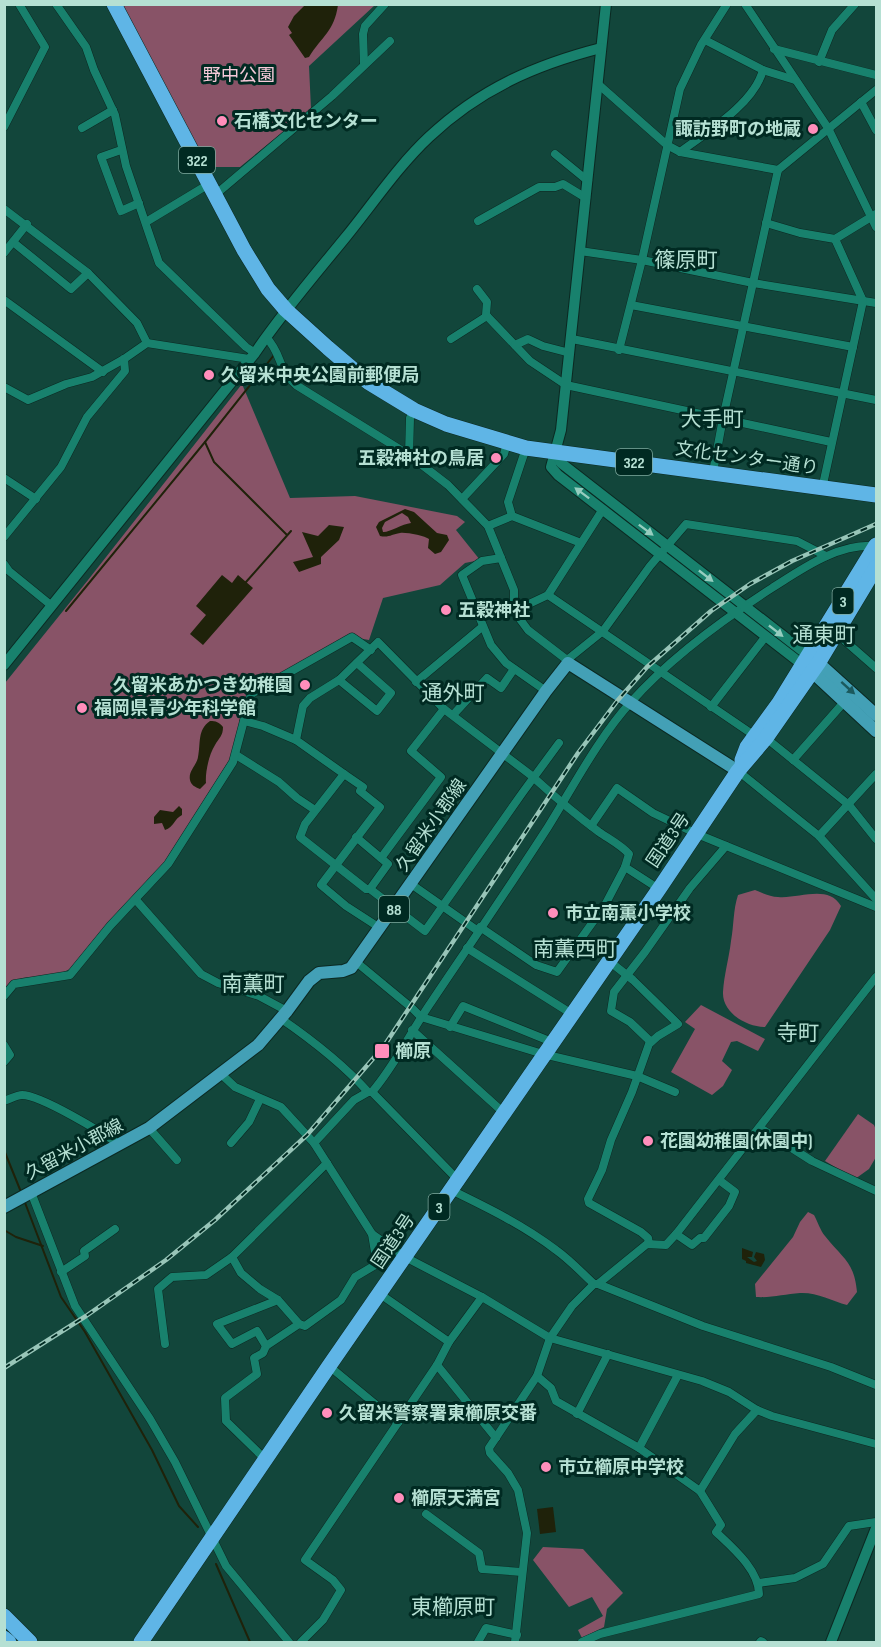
<svg xmlns="http://www.w3.org/2000/svg" width="881" height="1647" viewBox="0 0 881 1647" font-family="'Sofia Sans Condensed','Noto Sans JP',sans-serif">
	<rect width="100%" height="100%" fill="#12463b"/>
	<g fill="#885367">
		<polygon points="127,4 375,5 309,66 311,109 240,167 209,167 121,9"/>
		<polygon points="242,384 290,498 355,496 457,516 465,522 456,530 480,560 465,563 440,585 383,598 369,640 352,637 256,688 232,756 164,863 142,890 122,908 70,969 57,975 22,978 12,983 5,992 5,683 88,580"/>
		<path d="M755 890C762 893 771 897 778 897 799 899 828 884 841 906L830 930 765 1027C747 1027 722 1013 723 992 724 975 729 958 731 941 734 925 733 910 738 895Z"/>
		<polygon points="701,1005 765,1039 758,1051 737,1041 731,1042 722,1061 732,1070 723,1086 712,1095 671,1072 695,1029 685,1022"/>
		<polygon points="858,1114 874,1125 876,1130 876,1157 869,1169 855,1179 825,1161"/>
		<path d="M808 1212 814 1215C818 1222 820 1230 825 1236 843 1259 854 1261 857 1292L847 1305C832 1301 816 1292 800 1293 785 1294 772 1298 756 1297L755 1284 793 1237 800 1222Z"/>
		<polygon points="543,1547 583,1549 623,1593 607,1609 604,1627 582,1638 578,1630 603,1616 592,1597 569,1607 533,1560"/>
	</g>
	<g fill="#1f220a" fill-rule="evenodd">
		<path d="M306 4 338 5C334 32 322 36 309 57L305 58 289 35 292 33 288 27 294 16Z"/>
		<path d="M405 509 414 512 437 533 447 535 449 540 441 552 435 554 428 548 429 539C425 536 406 532 400 533 392 534 389 538 380 536L376 527 379 522ZM402 513 408 517 411 523C402 524 388 533 383 532L382 528 385 522Z"/>
		<polygon points="329,525 344,527 339,540 321,557 321,564 299,572 293,562 313,557 302,532 318,536"/>
		<polygon points="222,575 232,583 238,575 253,588 203,645 190,634 206,615 196,606"/>
		<path d="M210 721C216 721 219 722 223 727 223 736 219 738 215 745 209 754 205 773 206 783L200 789C195 787 191 785 190 780 188 771 197 765 198 757 201 743 197 730 210 721Z"/>
		<path d="M179 806 182 809V815C174 819 174 827 165 830L162 823 154 824V817L160 810 173 812Z"/>
		<polygon points="742,1248 753,1252 752,1257 747,1257 754,1262 757,1261 754,1257 756,1252 764,1254 765,1260 761,1267 746,1263 746,1261 742,1259"/>
		<polygon points="553,1507 556,1532 540,1534 537,1509"/>
	</g>
	<g fill="none" stroke-linecap="round" stroke-linejoin="round">
		<g stroke="#1f220a" stroke-width="2">
			<polyline points="205,442 214,462 287,535"/>
			<polyline points="246,582 291,531"/>
			<polyline points="66,611 205,442 274,355"/>
			<polyline points="4,1150 21,1192"/>
			<polyline points="24,1200 61,1297 85,1332 152,1450 179,1506 198,1527"/>
			<polyline points="4,1230 16,1237 43,1246"/>
			<polyline points="216,1564 250,1642"/>
		</g>
		<defs>
			<g id="street">
				<polyline points="56,4 86,47 94,70 115,115 126,166 159,263 246,347 255,353"/>
				<polyline points="745,4 828,128 876,227"/>
				<polyline points="705,40 763,70 795,80"/>
				<polyline points="774,49 876,75"/>
				<polyline points="819,62 832,30 855,4"/>
				<polyline points="364,64 363,34 365,26 385,4"/>
				<polyline points="598,84 667,145 680,152 778,170"/>
				<polyline points="861,102 876,130"/>
				<polyline points="4,127 45,47 19,4"/>
				<polyline points="82,128 113,110"/>
				<polyline points="121,150 101,157 121,211 139,203"/>
				<path d="M680 152C707 132 754 104 763 70"/>
				<polyline points="555,154 588,181"/>
				<polyline points="215,195 332,96 390,41"/>
				<polyline points="4,209 88,273 137,323 147,343"/>
				<polyline points="478,221 539,187 555,187 563,184 586,198"/>
				<polyline points="146,222 209,184"/>
				<polyline points="766,223 800,233 835,239 876,214"/>
				<polyline points="13,242 71,289 88,273"/>
				<polyline points="580,251 642,260 753,283 876,303"/>
				<polyline points="4,253 27,224"/>
				<polyline points="477,289 487,302 486,315 530,361 566,385 831,442"/>
				<polyline points="4,300 103,372"/>
				<polyline points="631,305 853,347"/>
				<path d="M266 337C283 355 277 369 296 385L409 455 448 485 488 526 514 590V611L528 630 567 660 603 631 650 566 686 524 797 541 826 556"/>
				<polyline points="451,339 487,316"/>
				<polyline points="572,339 876,400"/>
				<polyline points="515,345 528,339 543,346 570,353"/>
				<polyline points="619,350 642,260 680,89 701,45 727,4"/>
				<polyline points="4,387 28,400 66,384 92,377 124,359 147,343 249,359"/>
				<polyline points="409,455 410,418 414,410"/>
				<polyline points="713,472 723,418 778,170 876,90"/>
				<polyline points="4,478 36,499"/>
				<polyline points="822,489 863,301 835,239"/>
				<polyline points="462,499 504,454 507,443"/>
				<polyline points="512,516 508,502 526,448"/>
				<polyline points="488,526 512,516 581,543"/>
				<polyline points="4,537 61,467 87,417 125,371 124,359"/>
				<polyline points="501,558 482,561 462,575 491,645 506,663 546,691"/>
				<polyline points="4,564 9,571 52,606"/>
				<polyline points="548,595 603,509"/>
				<polyline points="514,611 548,595 755,736"/>
				<polyline points="836,633 876,668"/>
				<polyline points="339,680 377,711 391,693 357,663"/>
				<polyline points="416,682 482,627"/>
				<polyline points="711,707 766,636"/>
				<polyline points="453,715 487,678 501,688 514,669"/>
				<polyline points="244,721 263,726 296,740"/>
				<polyline points="766,738 849,805 876,839"/>
				<path d="M559 743 523 792 425 931 370 889H366L300 837 305 824 344 774 296 740 303 706 310 698 339 680 378 642 444 709 532 776 534 778C555 797 576 815 599 832 609 839 621 845 629 854L625 867 659 889"/>
				<polyline points="236,755 279,782 297,798 315,810"/>
				<polyline points="793,760 845,701"/>
				<polyline points="738,771 819,836 876,899"/>
				<polyline points="344,774 363,787 360,791 380,807 321,885 346,906 380,928"/>
				<polyline points="591,826 617,788 653,813 697,834 876,907"/>
				<polyline points="819,836 876,774"/>
				<polyline points="356,837 388,864 370,889"/>
				<polyline points="381,858 441,777 411,751 444,709"/>
				<polyline points="411,884 478,931"/>
				<polyline points="136,900 201,974 218,983 259,996 287,1011"/>
				<polyline points="480,927 536,965 557,972 605,905 625,867"/>
				<polyline points="467,948 572,1014"/>
				<polyline points="355,961 413,1009 421,1017 543,1054 637,1076 675,1092"/>
				<polyline points="609,961 633,980 678,1024 658,1036 649,1044 632,1092 611,1140 602,1170 588,1199 589,1203 641,1232 648,1238 649,1244"/>
				<polyline points="4,996 14,984 70,975 110,926 168,864 233,762 251,694 352,637 371,650"/>
				<path d="M280 1018C312 1040 342 1063 368 1092H372L458 1180"/>
				<polyline points="450,1027 463,1006 552,1042"/>
				<polyline points="412,1030 504,1113"/>
				<polyline points="651,1042 630,1022 611,1011 614,992 645,952 690,888 726,846"/>
				<polyline points="4,1045 10,1055 4,1062"/>
				<polyline points="221,1074 235,1087 281,1107 314,1143 372,1234 377,1264 355,1277 341,1300 305,1326 299,1324 266,1346"/>
				<path d="M372 1092C396 1064 411 1031 432 1001 471 943 510 886 548 827 573 787 599 737 631 702 670 658 722 620 772 588 802 569 838 543 875 546"/>
				<path d="M4 1101C10 1099 17 1095 22 1095 41 1095 103 1133 120 1145"/>
				<polyline points="149,1128 177,1160"/>
				<polyline points="760,1128 812,1161 876,1191"/>
				<polyline points="231,1143 249,1122 260,1099"/>
				<polyline points="314,1143 354,1100 368,1092"/>
				<path d="M451 1190C488 1208 523 1225 556 1250 570 1260 582 1273 594 1284"/>
				<polyline points="31,1192 75,1306 150,1419 175,1462 226,1566 289,1642"/>
				<polyline points="372,1234 405,1257 482,1297 550,1338 702,1381 729,1392 757,1410 772,1416 876,1444"/>
				<polyline points="676,1234 692,1245 700,1238 704,1238 729,1206 735,1192 719,1180"/>
				<polyline points="232,1257 241,1273 260,1289 278,1300 299,1324"/>
				<polyline points="61,1272 85,1256 84,1251 115,1229"/>
				<polyline points="598,1284 703,1326 831,1367 876,1385"/>
				<polyline points="380,1294 449,1342"/>
				<polyline points="165,1344 158,1289 172,1277 206,1275 232,1257 327,1163"/>
				<polyline points="437,1365 496,1438"/>
				<polyline points="329,1366 398,1423"/>
				<path d="M537 1376 551 1388 556 1401 639 1448 700 1491 721 1525 716 1532C733 1548 759 1570 759 1594L600 1634 582 1642"/>
				<polyline points="577,1414 608,1354"/>
				<polyline points="639,1448 678,1375"/>
				<polyline points="266,1460 226,1421 225,1398 257,1374 254,1358 263,1353 266,1346 257,1331 232,1344 217,1324 278,1300"/>
				<polyline points="700,1491 735,1434 757,1410"/>
				<polyline points="426,1514 479,1553 482,1569 522,1572"/>
				<polyline points="759,1583 795,1578 823,1564 849,1526 876,1522"/>
				<polyline points="301,1642 323,1620 341,1590 333,1580 305,1560 437,1365 449,1342 482,1297"/>
				<polyline points="478,1642 486,1628 517,1635"/>
				<polyline points="515,1642 527,1533 518,1490 508,1473 490,1453 489,1448 537,1376 550,1338 572,1306 594,1284 598,1284 647,1244 666,1245 677,1233 876,977"/>
				<polyline points="760,1642 761,1641 763,1642"/>
			</g>
			<g id="secondary">
				<polyline points="606,4 561,430 551,467 558,475 803,665"/>
				<polyline points="556,451 561,463 809,656"/>
				<path d="M4 665 255 353C282 313 314 276 345 238 372 205 398 166 429 137 480 89 535 65 601 48"/>
				<polyline points="831,1642 876,1528"/>
			</g>
			<g id="primary">
				<polyline points="813,658 876,715"/>
				<polyline points="807,667 876,731"/>
				<polyline points="4,1207 149,1128 258,1045 287,1011 309,981 319,973 343,971 351,968 546,691 568,663 738,771"/>
			</g>
			<g id="highway">
				<polyline points="114,4 244,250 268,289 286,310 328,348 368,382 386,393 414,410 446,424 526,448 876,495"/>
				<polyline points="742,760 747,747 779,703 876,545"/>
				<polyline points="4,1616 30,1642"/>
				<polyline points="4,1638 9,1642"/>
				<polyline points="141,1642 329,1366 659,889 738,771 766,738 819,662 876,567"/>
			</g>
		</defs>
		<use href="#street" stroke="#0b2922" stroke-width="9"/>
		<use href="#secondary" stroke="#0b2922" stroke-width="12"/>
		<use href="#primary" stroke="#0b2922" stroke-width="14"/>
		<use href="#highway" stroke="#0b2922" stroke-width="16"/>
		<use href="#street" stroke="#18816d" stroke-width="8"/>
		<use href="#secondary" stroke="#18816d" stroke-width="10"/>
		<use href="#primary" stroke="#43a0b6" stroke-width="12"/>
		<use href="#highway" stroke="#5fb5e6" stroke-width="15"/>
		<defs>
			<polyline id="rail" points="4,1368 86,1316 166,1260 215,1220 307,1135 384,1046 578,753 618,700 647,667 711,611 750,584 792,561 876,524"/>
		</defs>
		<use href="#rail" stroke="#98c5b8" stroke-width="4.5"/>
		<use href="#rail" stroke="#002a22" stroke-width="2" stroke-dasharray="7" stroke-linecap="butt"/>
	</g>
	<defs><path id="oneway-solid" d="M-6-.8H1V-3.2L6.5 0L1 3.2V.8H-6Z" transform="scale(1.5)"/></defs>
	<g fill="#96cdbf">
		<use href="#oneway-solid" transform="translate(582 493) rotate(-143)"/>
		<use href="#oneway-solid" transform="translate(646 530) rotate(37)"/>
		<use href="#oneway-solid" transform="translate(706 576) rotate(38)"/>
		<use href="#oneway-solid" transform="translate(776 631) rotate(38)"/>
	</g>
	<use fill="#1b595d" href="#oneway-solid" transform="translate(848 688) rotate(42)"/>
	<g fill="#ff8ebb" stroke="#002a22" stroke-width="2">
		<circle cx="222" cy="121" r="6"/>
		<circle cx="813" cy="129" r="6"/>
		<circle cx="209" cy="375" r="6"/>
		<circle cx="496" cy="458" r="6"/>
		<circle cx="446" cy="610" r="6"/>
		<circle cx="305" cy="685" r="6"/>
		<circle cx="82" cy="708" r="6"/>
		<circle cx="553" cy="913" r="6"/>
		<rect x="374" y="1043" width="16" height="16" rx="3"/>
		<circle cx="648" cy="1141" r="6"/>
		<circle cx="327" cy="1413" r="6"/>
		<circle cx="546" cy="1467" r="6"/>
		<circle cx="399" cy="1498" r="6"/>
	</g>
	<g text-anchor="middle" stroke-width="6" stroke-linejoin="round" paint-order="stroke">
		<g fill="#002a22" stroke="#7fa99e" stroke-width="1.5">
			<rect x="179" y="147" width="36" height="26" rx="4.5"/>
			<rect x="616" y="449" width="36" height="26" rx="4.5"/>
			<rect x="832.5" y="588" width="21" height="26" rx="4.5"/>
			<rect x="379" y="896" width="30" height="26" rx="4.5"/>
			<rect x="428.5" y="1194" width="21" height="26" rx="4.5"/>
		</g>
		<g font-size="16" font-weight="bold" fill="#b5e0d3">
			<text x="197" y="166">322</text>
			<text x="634" y="468">322</text>
			<text x="843" y="607">3</text>
			<text x="394" y="915">88</text>
			<text x="439" y="1213">3</text>
		</g>
		<g font-size="18" fill="#f6cad9" stroke="#002a22">
			<text x="239" y="81">野中公園</text>
		</g>
		<g font-size="18" font-weight="bold" fill="#b5e0d3" stroke="#002a22" text-anchor="start">
			<text x="234" y="127">石橋文化センター</text>
			<text x="801" y="135" text-anchor="end">諏訪野町の地蔵</text>
			<text x="221" y="381">久留米中央公園前郵便局</text>
			<text x="484" y="464" text-anchor="end">五穀神社の鳥居</text>
			<text x="458" y="616">五穀神社</text>
			<text x="293" y="691" text-anchor="end">久留米あかつき幼稚園</text>
			<text x="94" y="714">福岡県青少年科学館</text>
			<text x="565" y="919">市立南薫小学校</text>
			<text x="395" y="1057">櫛原</text>
			<text x="660" y="1147">花園幼稚園(休園中)</text>
			<text x="339" y="1419">久留米警察署東櫛原交番</text>
			<text x="558" y="1473">市立櫛原中学校</text>
			<text x="411" y="1504">櫛原天満宮</text>
		</g>
		<g font-size="18" fill="#b5e0d3" stroke="#002a22">
			<text transform="translate(747 458) rotate(8)" y="6">文化センター通り</text>
			<text transform="translate(431 825) rotate(-55)" y="6">久留米小郡線</text>
			<text transform="translate(668 840) rotate(-56)" y="6">国道3号</text>
			<text transform="translate(74 1149) rotate(-28)" y="6">久留米小郡線</text>
			<text transform="translate(393 1241) rotate(-56)" y="6">国道3号</text>
		</g>
		<g font-size="21" fill="#b5e0d3" stroke="#002a22">
			<text x="686" y="267">篠原町</text>
			<text x="712" y="426">大手町</text>
			<text x="824" y="642">通東町</text>
			<text x="453" y="700">通外町</text>
			<text x="575" y="956">南薫西町</text>
			<text x="253" y="991">南薫町</text>
			<text x="798" y="1040">寺町</text>
			<text x="453" y="1614">東櫛原町</text>
		</g>
	</g>
	<rect width="881" height="1647" fill="none" stroke="#b5e0d3" stroke-width="12"/>
</svg>
